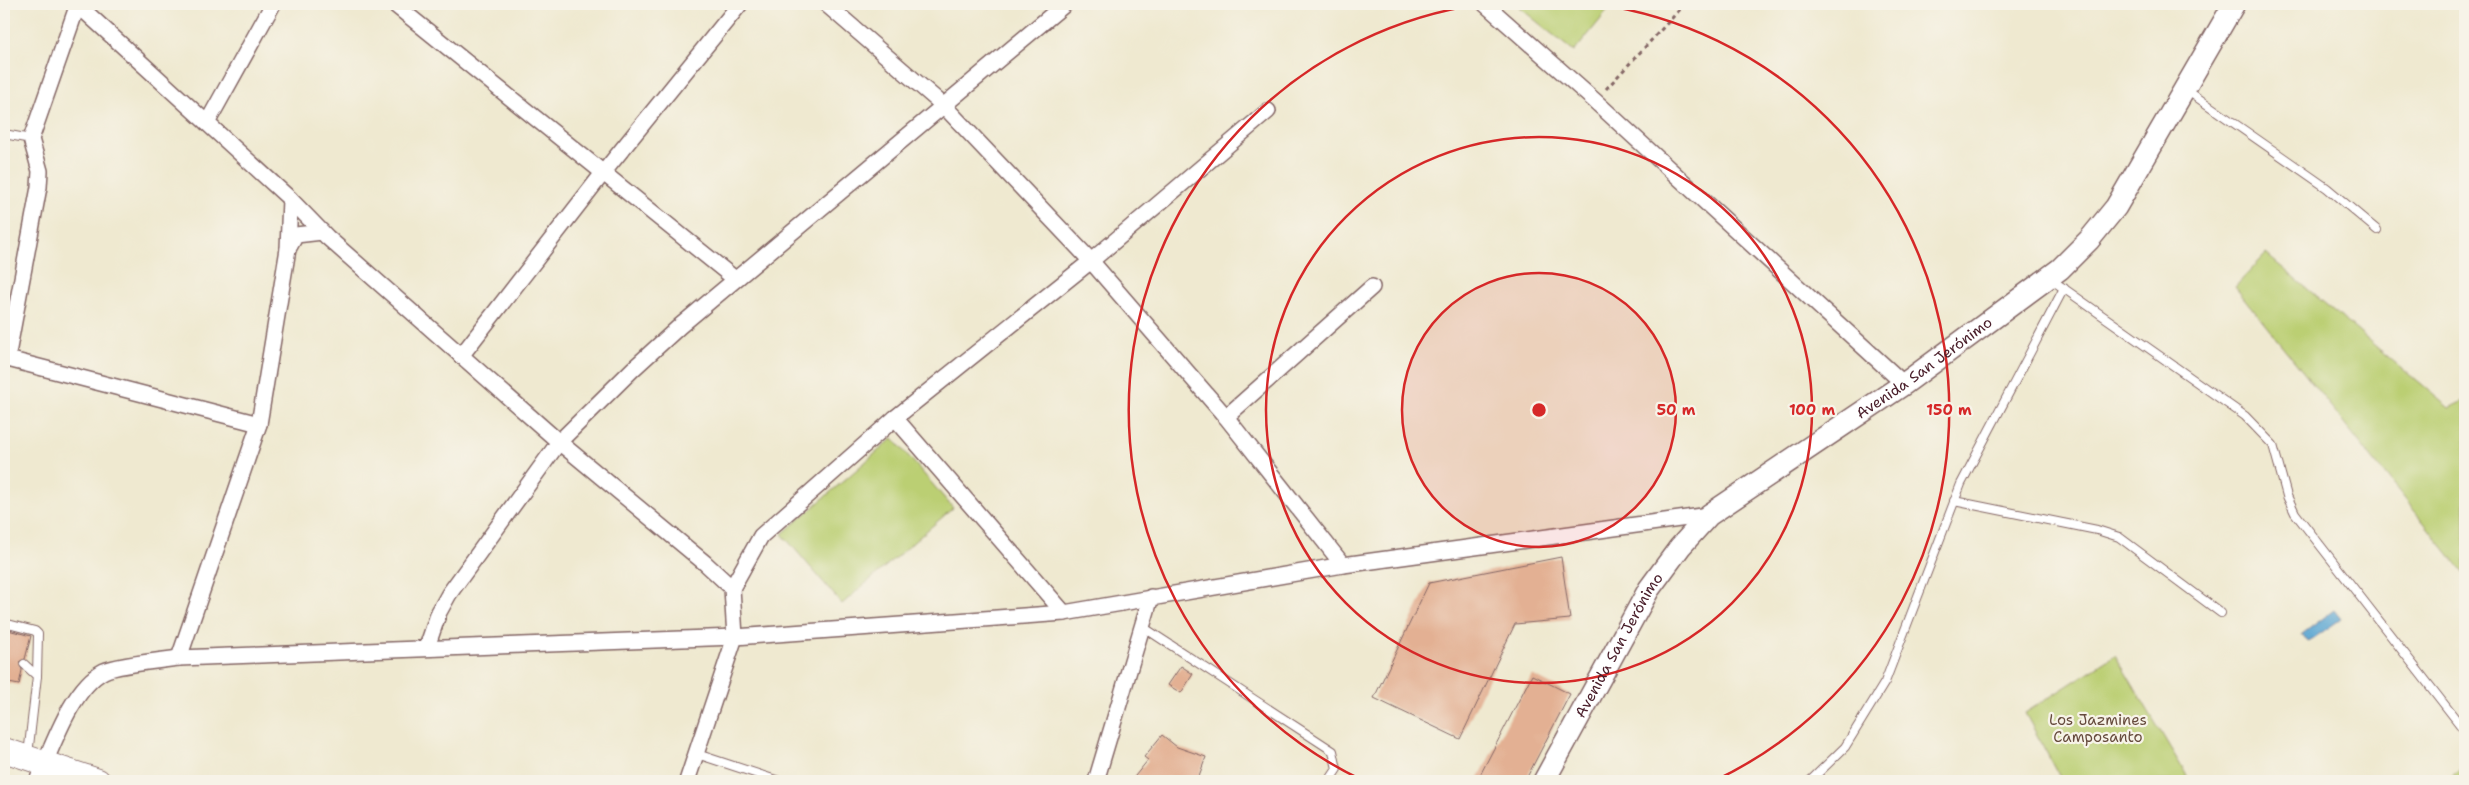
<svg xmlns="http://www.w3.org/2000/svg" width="2469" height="785" viewBox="0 0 2469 785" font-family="'Shantell Sans',sans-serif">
	<rect width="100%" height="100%" fill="#f7f3e8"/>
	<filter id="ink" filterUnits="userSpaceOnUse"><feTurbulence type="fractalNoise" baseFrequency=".02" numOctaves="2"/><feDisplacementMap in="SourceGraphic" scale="10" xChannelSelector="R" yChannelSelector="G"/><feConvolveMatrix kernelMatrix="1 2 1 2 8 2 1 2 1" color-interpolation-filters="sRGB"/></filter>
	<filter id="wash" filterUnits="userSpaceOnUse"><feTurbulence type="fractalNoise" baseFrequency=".0096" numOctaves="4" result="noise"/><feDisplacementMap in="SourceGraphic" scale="20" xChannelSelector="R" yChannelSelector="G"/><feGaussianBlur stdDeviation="1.12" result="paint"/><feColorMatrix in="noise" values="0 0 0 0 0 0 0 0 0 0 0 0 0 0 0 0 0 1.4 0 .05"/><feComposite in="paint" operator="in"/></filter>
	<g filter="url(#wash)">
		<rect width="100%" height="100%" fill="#efe9d0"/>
		<g fill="#bbcf73" stroke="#82774f">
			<polygon points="1522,4 1613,4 1574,52 1519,7"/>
			<polygon points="2266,254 2449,408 2465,400 2465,574 2235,287"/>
			<polygon points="893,438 953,508 842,604 782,534"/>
			<polygon points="2115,655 2190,781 2062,781 2025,713"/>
			<polygon points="2465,766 2465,781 2445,781"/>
		</g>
		<polygon fill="#59a5d2" stroke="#52627e" points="2334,610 2341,619 2308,642 2302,634"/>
		<g id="blocks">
			<g fill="#e3b093">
				<polygon points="1561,557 1570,619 1515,624 1460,739 1374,698 1429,583"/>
				<polygon points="4,629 31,636 25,659 19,662 22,670 19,685 4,682"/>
				<polygon points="1181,666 1193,674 1181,693 1168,685"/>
				<polygon points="1532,675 1570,694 1525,781 1477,781"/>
				<polygon points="1162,735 1177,747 1206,757 1197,781 1183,781 1168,776 1164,781 1131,781 1148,760 1144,757"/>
			</g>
		</g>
	</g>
	<g filter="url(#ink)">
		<use href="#blocks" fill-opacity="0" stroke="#846665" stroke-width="1"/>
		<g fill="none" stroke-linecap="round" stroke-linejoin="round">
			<defs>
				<g id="lane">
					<polyline points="2185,89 2327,188 2377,230"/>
					<polyline points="4,134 31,139"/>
					<polyline points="2049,278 2245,416 2273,445 2287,496 2295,513 2465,731"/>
					<polyline points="1954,501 2097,530 2119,537 2221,613"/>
					<polyline points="4,623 35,631 38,634 37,676"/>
					<polyline points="1143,627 1333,751 1337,769 1329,781"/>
					<polyline points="24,664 37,676 28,755"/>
					<polyline points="697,754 779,781"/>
					<polyline points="1810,781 1845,747 1885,682 1961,484 2064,288"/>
				</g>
				<g id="street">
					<polyline points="394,4 735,279"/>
					<polyline points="826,4 944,106 1091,261 1226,417 1343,565"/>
					<polyline points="1485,4 1595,101 1904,384"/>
					<polyline points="78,5 290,199 327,237 559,442 705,563 732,588 735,637 687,781"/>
					<polyline points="207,123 273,4"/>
					<polyline points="288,249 296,235 322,232"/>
					<polyline points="461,356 603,173 740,4"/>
					<polyline points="4,358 259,424"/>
					<polyline points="7,359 39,187 40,171 31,139 78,4"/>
					<polyline points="1226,417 1372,287"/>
					<polyline points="895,418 1064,613"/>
					<polyline points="732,588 761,536 895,418 1091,261 1268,111"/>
					<polyline points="427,647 439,612 449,594 559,442 633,369 680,326 1065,4"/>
					<polyline points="179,658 259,424 288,249 290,199"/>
					<path d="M37 781C52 749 71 688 104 671 116 665 163 660 179 658L735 637 1064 613 1343 565 1709 515"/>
					<polyline points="1096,781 1151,597"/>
				</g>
				<g id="secondary">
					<path id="s1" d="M1544 781 1649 589 1680 547 1709 515 1904 384 2060 269 2089 240 2116 207 2234 4"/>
				</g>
				<polyline id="primary" points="4,750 98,781"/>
			</defs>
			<use href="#lane" stroke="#846665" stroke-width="10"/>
			<use href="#street" stroke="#846665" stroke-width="18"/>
			<use href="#secondary" stroke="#846665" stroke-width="24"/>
			<use href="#primary" stroke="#846665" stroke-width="26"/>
			<polyline stroke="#846665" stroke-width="3" stroke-dasharray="4 4" stroke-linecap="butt" points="1606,89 1685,4"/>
			<use href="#lane" stroke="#fff" stroke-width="8"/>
			<use href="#street" stroke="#fff" stroke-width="15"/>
			<use href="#secondary" stroke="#fff" stroke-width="21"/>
			<use href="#primary" stroke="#fff" stroke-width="24"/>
		</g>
	</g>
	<circle cx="1539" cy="410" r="137" fill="#d62828" fill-opacity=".12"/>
	<g fill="none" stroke="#d62828" stroke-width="2.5">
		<circle cx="1539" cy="410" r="137"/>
		<circle cx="1539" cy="410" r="273"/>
		<path d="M1362 780A410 410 0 0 1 1482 4M1596 4A410 410 0 0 1 1716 780"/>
	</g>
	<g text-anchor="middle" stroke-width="4.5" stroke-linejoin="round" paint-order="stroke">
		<g font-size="15" fill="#4a1f2b" stroke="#f7f3e8">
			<text dy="5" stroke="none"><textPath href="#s1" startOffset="575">Avenida San Jerónimo</textPath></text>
			<text dy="5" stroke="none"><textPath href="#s1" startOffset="155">Avenida San Jerónimo</textPath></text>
		</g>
		<g font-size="15" fill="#664b3d" stroke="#f7f3e8">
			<text x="2098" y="725">Los Jazmines<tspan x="2098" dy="17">Camposanto</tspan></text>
		</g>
	</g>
	<circle cx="1539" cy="410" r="8" fill="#d62828" stroke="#f7f3e8" stroke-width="2.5"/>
	<g font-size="15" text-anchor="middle" font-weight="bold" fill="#d62828" stroke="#f7f3e8" stroke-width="4.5" stroke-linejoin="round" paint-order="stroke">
		<text x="1676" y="415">50 m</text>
		<text x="1812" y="415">100 m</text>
		<text x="1949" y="415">150 m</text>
	</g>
	<rect width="2469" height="785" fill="none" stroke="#f7f3e8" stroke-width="20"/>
</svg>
